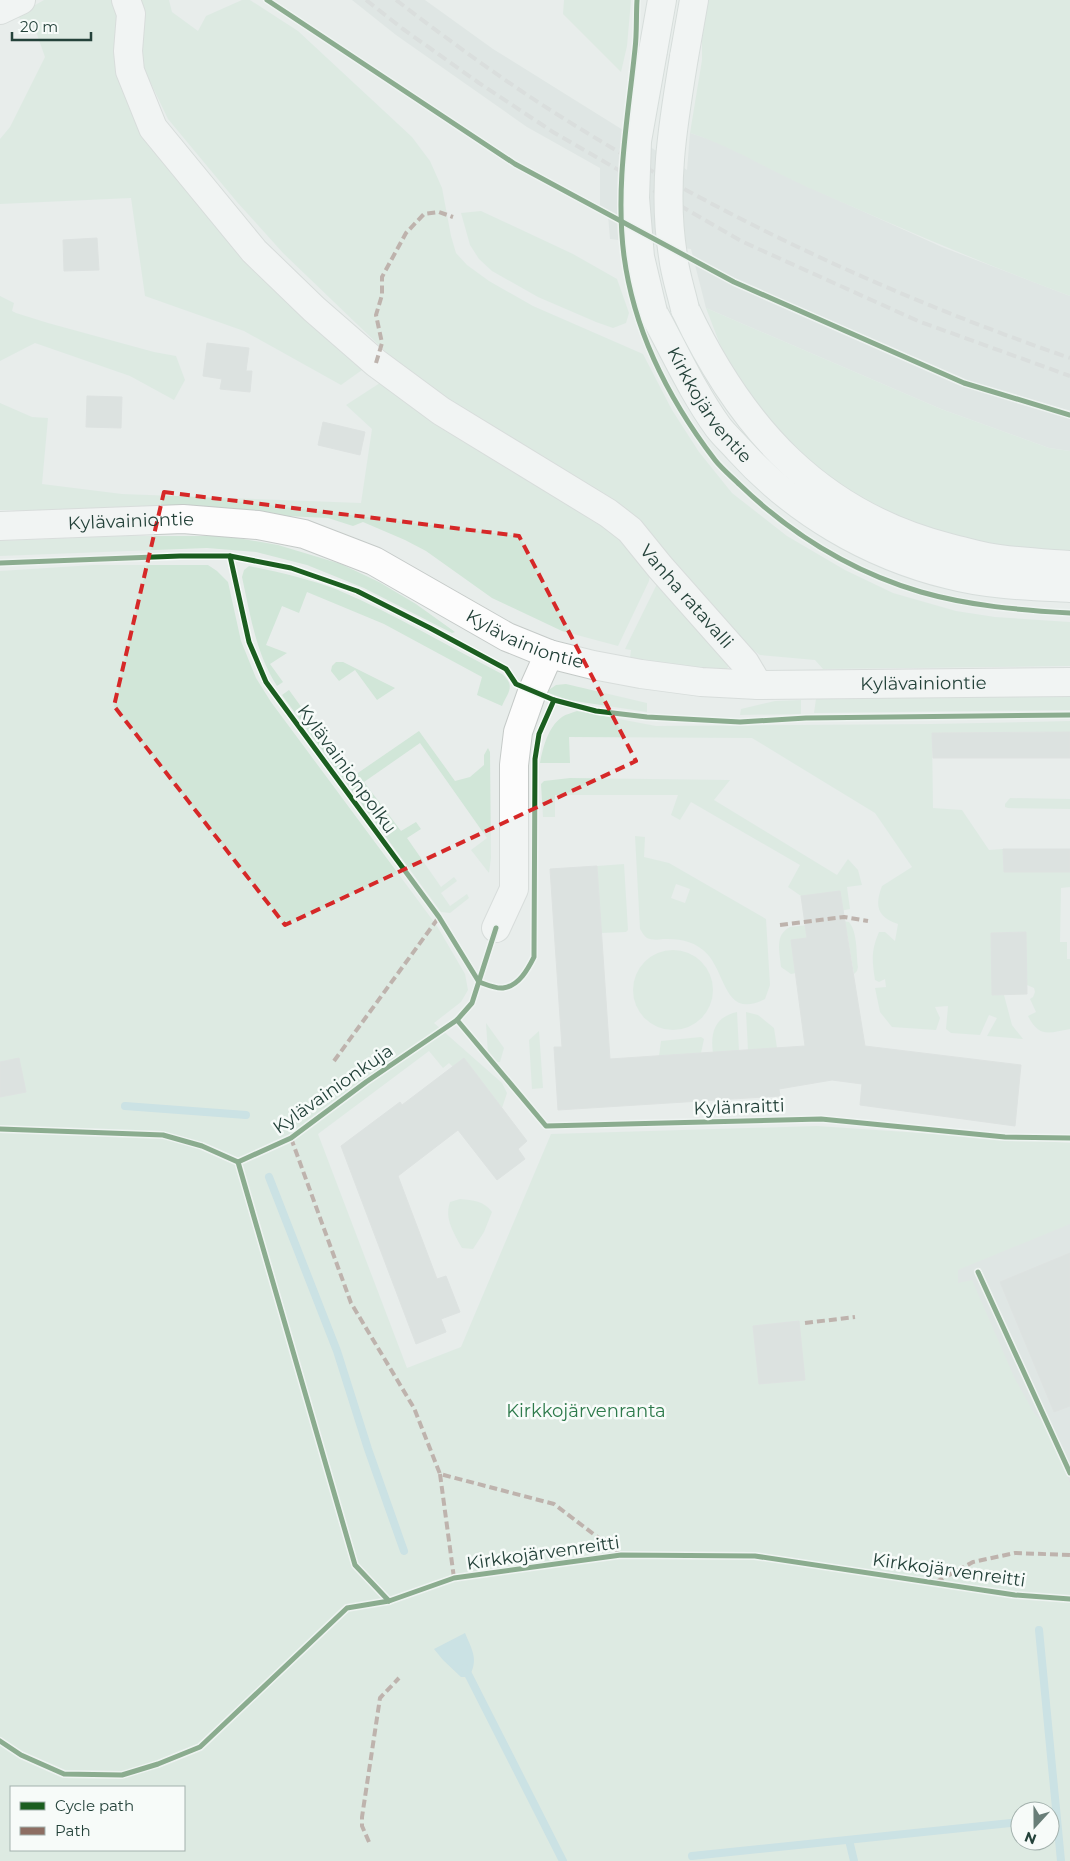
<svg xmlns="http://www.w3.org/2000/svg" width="1070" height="1861" viewBox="0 0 1070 1861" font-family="Montserrat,sans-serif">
	<rect width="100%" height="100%" fill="#e8edeb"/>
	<g fill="#d6dedb">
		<polygon points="352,0 425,0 493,49 687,170 690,133 715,141 738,151 798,182 942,247 1070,296 1070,451 1049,448 941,409 706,308 691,249 610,239 608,215 600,215 600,168 527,127 396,35"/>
		<polygon points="1070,1193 1070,1488 960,1414 957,1281 959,1212"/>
	</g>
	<g fill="#d1e6d8" fill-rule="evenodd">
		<polygon points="44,0 112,0 121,23 116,68 251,261 362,370 341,385 244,331 145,296 131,198 0,204 0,139 10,127 45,57 35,29 16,16"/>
		<polygon points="138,0 169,0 172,12 198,31 206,16 242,0 250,0 298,31 412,137 430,161 442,188 451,236 456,253 467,265 489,281 533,306 643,354 672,410 699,452 732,493 787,536 845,570 893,593 956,611 995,617 1070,622 1070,666 823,669 815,660 760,655 731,634 635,520 410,375 283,253 237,202 168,119 143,67 143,25"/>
		<polygon points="564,0 631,0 627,46 621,72 563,14"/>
		<path d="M708 0H1070V296C981 263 894 225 807 187 767 169 731 146 690 133L702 60V40Z"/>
		<polygon points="481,211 573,254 617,279 629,313 626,323 613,328 596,322 538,297 492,271 479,259 470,245 461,213"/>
		<polygon points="0,296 14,303 12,311 16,313 48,323 154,352 176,356 185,380 174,400 130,376 35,343 0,361"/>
		<polygon points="706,308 941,409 1049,448 1070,451 1070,551 968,543 895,522 797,454 742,389 719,342"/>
		<polygon points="383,381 447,430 509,470 564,500 615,531 650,574 649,581 618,646 562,631 492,598 426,551 405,540 363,522 353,526 328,518 182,511 0,510 0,403 32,417 48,418 42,484 122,494 361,503 372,429 346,405"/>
		<polygon points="124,536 226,536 278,545 341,564 379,582 416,604 455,632 452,633 364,588 307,565 256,552 207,548 0,556 0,541"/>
		<path d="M93 565H208L217 571 228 582 241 641 256 678 271 702 437 926 465 974 468 990 461 1002 434 1023 502 1083 507 1093 502 1108 464 1058 453 1067 449 1063 443 1068 429 1051 318 1134 407 1368 461 1347 551 1134 817 1126 1070 1143V1224L958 1270V1283L972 1280 1015 1379 1034 1413 1049 1430 1070 1483V1861H0V571ZM11 1787H184V1850H11ZM1020 1811H1050V1841H1020Z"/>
		<path d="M249 566C279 572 309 579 338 590 394 614 448 646 502 674 516 686 508 692 502 706L477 695 482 677 384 624 307 592 299 613 282 606 266 645 287 653 270 664 283 682 277 686C256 654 250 614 242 577L244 570Z"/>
		<polygon points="657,584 729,665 727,669 723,671 676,666 630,658 631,650 625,649"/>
		<polygon points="336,662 343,662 395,688 377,700 355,670 339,681 331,671 332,666"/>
		<polygon points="566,684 647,703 647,712 568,700 546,692 556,685"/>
		<polygon points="289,690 352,777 419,731 455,781 470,777 484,765 484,755 488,748 490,752 491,858 489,873 471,850 487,838 420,743 364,782 401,831 416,822 421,829 407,838 441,887 454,877 457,881 441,893 450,906 467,894 469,898 450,913 441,912 282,695"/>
		<polygon points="1070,696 1070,710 814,713 816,699"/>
		<polygon points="801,700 801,714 740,715 741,709 775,701"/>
		<path d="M577 711 656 726 932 724 1070 721V732H1062V758L1045 732 932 733 933 808 962 810 989 850 1003 849 1004 872H1070V887L1061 888 1060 942H1067V959H1070V1029C1049 1033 1039 1038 1028 1016L1036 1012 1030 999 1033 997 1035 992 1034 988 1027 985 1026 932 991 933 992 994 1004 995 1012 1025 1023 1039 987 1036 997 1018 989 1015 980 1035 951 1033 946 1029 948 1006 935 1007 940 1018 936 1030 892 1027 880 1012 875 988 886 987 885 979 879 982 875 980C872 960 871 951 879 932H885L895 941 898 924C878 917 874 907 882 886L912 867 875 813 752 738 569 737 570 763H540C543 747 548 727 562 717 566 714 572 713 577 711Z"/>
		<polygon points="570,778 730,780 714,800 837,875 848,859 858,870 862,885 847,887 850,909 820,915 801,896 788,887 800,865 691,802 680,820 671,815 678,795 555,795 555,817 543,817 541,784 544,781"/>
		<polygon points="1010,798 1070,799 1070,809 1008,808 1005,807 1005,804"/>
		<path d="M635 836 645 837 644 857 669 863 766 919 770 985 765 999C722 1021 727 969 703 950 691 940 678 939 663 939 658 940 651 940 647 938 644 936 642 932 640 929ZM676 884 690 889 685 903 671 898Z"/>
		<polygon points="624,864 628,930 626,932 601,933 597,866"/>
		<path d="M843 921 849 922C858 933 856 954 858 967L857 971 854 974 847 933 796 973 791 974 781 967C780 952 774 935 790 927Z"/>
		<circle cx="673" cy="990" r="40"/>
		<path d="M737 1012 739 1051 713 1053C710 1032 715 1017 737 1012Z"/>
		<polygon points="746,1012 758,1015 774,1028 777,1048 748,1050"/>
		<polygon points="486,1023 504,1048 500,1062 496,1062 488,1053"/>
		<polygon points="539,1031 543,1088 532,1089 529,1040"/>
		<polygon points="701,1037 704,1039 701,1053 659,1056 661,1041"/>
		<path d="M460 1199C473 1200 484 1201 492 1212L484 1232 473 1249 462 1248C454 1233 444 1219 450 1202Z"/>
	</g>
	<path fill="#a9d4db" d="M465 1633C472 1650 479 1659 469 1677H461L443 1660 434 1649Z"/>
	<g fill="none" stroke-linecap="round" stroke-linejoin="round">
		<g stroke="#a9d4db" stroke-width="8">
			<polyline points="125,1106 246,1115"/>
			<polyline points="269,1177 337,1351 368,1449 404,1551"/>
			<polyline points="1039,1630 1061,1861"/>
			<polyline points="465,1668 563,1861"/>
			<polyline points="849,1840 854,1861"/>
			<polyline points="692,1856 1020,1822"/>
		</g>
	</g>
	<g fill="#cfd4d2" stroke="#d1d6d4">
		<polygon points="97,238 99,270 64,271 63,240"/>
		<polygon points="207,343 249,348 246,371 252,371 250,392 220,389 222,379 203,376"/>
		<polygon points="87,396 122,397 121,428 86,427"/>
		<polygon points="323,422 365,432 360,455 318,445"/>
		<polygon points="1070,732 1070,758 933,758 932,733"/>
		<polygon points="1003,849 1070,849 1070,872 1004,872"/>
		<polygon points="597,866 610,1059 805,1046 791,940 807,938 801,896 840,891 865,1046 1021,1065 1015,1126 860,1105 862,1084 832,1080 779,1089 780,1096 558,1110 554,1047 562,1047 550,869"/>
		<polygon points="1026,932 1027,994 992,995 991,933"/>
		<polygon points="19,1058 26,1092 0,1097 0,1062"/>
		<polygon points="464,1058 527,1141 518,1149 525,1159 497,1180 458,1130 398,1176 437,1279 446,1276 460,1312 441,1319 446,1332 416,1344 341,1146 400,1102 402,1105"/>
		<polygon points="1070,1253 1070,1406 1054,1412 1000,1282"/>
		<polygon points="799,1321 805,1380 759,1384 753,1326"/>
	</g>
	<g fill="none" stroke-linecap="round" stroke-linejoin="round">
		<defs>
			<g id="minor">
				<path id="s1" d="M126 0 131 14 128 51 130 71 153 128 254 251 314 309 376 363 441 411 608 513 630 530 660 567 745 663 758 685"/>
				<polyline points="0,10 21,0"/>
				<path id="s2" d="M0 526 183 519 258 525 304 534 374 561 507 637 549 654 593 665 641 674 701 682 758 685 1070 682"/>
				<polyline points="496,928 514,889 514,765 518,732 532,692 549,654"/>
			</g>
			<g id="secondary">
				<polyline points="653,51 662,0"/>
				<polyline points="684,57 694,0"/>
				<path d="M685 309C741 428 819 515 950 548 962 551 975 555 987 557 1014 562 1042 563 1070 565"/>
				<path id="s3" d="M653 312C674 350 692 391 718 427 724 435 732 442 738 449 794 511 868 555 950 575 988 585 1030 586 1070 588"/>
			</g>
		</defs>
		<use href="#minor" stroke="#c5cac8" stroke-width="30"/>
		<use href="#secondary" stroke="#c3cbc8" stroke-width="30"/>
		<use href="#minor" stroke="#fcfcfc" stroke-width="28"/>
		<use href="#secondary" stroke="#fcfcfc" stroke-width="28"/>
		<g stroke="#c9cdcc" stroke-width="4" stroke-dasharray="10 5" stroke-linecap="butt">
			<polyline points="366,0 403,29 479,83 553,132 741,241 918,321 1070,376"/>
			<path d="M396 0C450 41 505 82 563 118 722 218 893 297 1070 358"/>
		</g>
		<defs>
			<g id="secondary-bridge">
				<path d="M684 57C673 124 662 188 673 256 675 274 681 291 685 309"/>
				<polyline points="653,312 640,257 635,198 637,141 653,51"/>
			</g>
		</defs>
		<use href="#secondary-bridge" stroke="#c3cbc8" stroke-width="30" stroke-linecap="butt"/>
		<use href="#secondary-bridge" stroke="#fcfcfc" stroke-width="28"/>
		<g stroke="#8d6e63" stroke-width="4" stroke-dasharray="8 4" stroke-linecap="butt">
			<polyline points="376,363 382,343 376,315 382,295 382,277 406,233 424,214 439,212 453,217"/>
			<polyline points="780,925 844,917 868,921"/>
			<polyline points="334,1061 439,917"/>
			<polyline points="291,1138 351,1303 414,1408 440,1474 554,1504 621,1555"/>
			<polyline points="805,1323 855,1317"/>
			<polyline points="440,1474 454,1578"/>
			<polyline points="936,1582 973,1562 1015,1553 1070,1555"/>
			<polyline points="369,1842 362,1826 362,1817 380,1698 399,1678"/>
		</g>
		<defs>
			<g id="cycleway">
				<polyline points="267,0 515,164 734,282 964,383 1070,415"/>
				<path d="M637 0C636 16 637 33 635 49 628 118 615 186 624 256 634 331 669 400 715 460 722 469 732 477 740 485 791 534 853 572 921 592 970 606 1020 610 1070 613"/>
				<path d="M230 556 249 642 266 682 439 917 479 982C485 984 496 989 503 988 519 986 528 969 534 957L535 759 539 734 554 700"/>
				<polyline points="0,563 180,556 230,556 291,568 357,591 430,628 506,669 516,684 554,700 596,711 647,717 740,722 806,718 1070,715"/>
				<polyline points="457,1020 546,1126 821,1119 1005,1137 1070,1138"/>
				<polyline points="0,1129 163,1135 202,1146 238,1162 291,1138 366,1082 457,1020 472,1003 496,928"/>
				<polyline points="238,1162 355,1565 389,1601"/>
				<polyline points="978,1272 1070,1473"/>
				<polyline points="0,1741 21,1755 64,1774 122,1775 158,1764 200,1747 347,1608 389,1601 454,1578 621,1555 755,1556 1015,1595 1070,1599"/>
			</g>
		</defs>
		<use href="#cycleway" stroke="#f7fbf9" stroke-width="8"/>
		<use href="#cycleway" stroke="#1b5e20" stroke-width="5"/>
	</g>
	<path d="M0 0H1070V1861H0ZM164 492 519 536 636 761 285 925 114 706Z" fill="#e8edeb" fill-opacity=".55" fill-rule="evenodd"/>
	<path fill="none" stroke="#d62828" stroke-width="4" stroke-dasharray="10 6" stroke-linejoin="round" d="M164 492 519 536 636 761 285 925 114 706Z"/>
	<g text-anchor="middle" stroke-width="5" stroke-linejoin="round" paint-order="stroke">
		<g font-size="18" fill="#24423a" stroke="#f7fbf9">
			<text dy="6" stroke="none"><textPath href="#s3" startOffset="109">Kirkkojärventie</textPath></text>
			<text dy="6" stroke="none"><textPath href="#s2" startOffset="131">Kylävainiontie</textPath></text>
			<text dy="6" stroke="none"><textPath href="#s1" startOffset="850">Vanha ratavalli</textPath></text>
			<text dy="6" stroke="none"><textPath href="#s2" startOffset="551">Kylävainiontie</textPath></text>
			<text dy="6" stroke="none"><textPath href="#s2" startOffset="956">Kylävainiontie</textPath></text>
			<text transform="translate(347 769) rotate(54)" y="6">Kylävainionpolku</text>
			<text transform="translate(333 1089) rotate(-35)" y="6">Kylävainionkuja</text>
			<text transform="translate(739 1107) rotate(-2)" y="6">Kylänraitti</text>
			<text transform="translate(543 1553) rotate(-8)" y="6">Kirkkojärvenreitti</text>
			<text transform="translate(949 1570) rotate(8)" y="6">Kirkkojärvenreitti</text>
		</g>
		<g font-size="18" fill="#2d7a4b" stroke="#f7fbf9">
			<text x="586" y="1417">Kirkkojärvenranta</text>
		</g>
	</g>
	<rect x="10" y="1786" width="175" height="65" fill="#f7fbf9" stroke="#a3b1ad"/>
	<rect x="20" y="1802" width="25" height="8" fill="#1b5e20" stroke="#a3b1ad"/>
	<text x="55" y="1811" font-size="15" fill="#24423a">Cycle path</text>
	<rect x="20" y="1827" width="25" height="8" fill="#8d6e63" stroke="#a3b1ad"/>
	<text x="55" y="1836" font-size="15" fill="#24423a">Path</text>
	<g transform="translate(1035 1826) rotate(201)"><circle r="24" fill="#f7fbf9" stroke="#a3b1ad"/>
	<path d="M0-4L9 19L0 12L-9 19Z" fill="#697e78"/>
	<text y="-8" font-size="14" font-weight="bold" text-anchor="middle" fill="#24423a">N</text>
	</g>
	<path d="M12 32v8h79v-8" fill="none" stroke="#24423a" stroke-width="2.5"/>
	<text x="20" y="32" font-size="15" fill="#24423a" stroke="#f7fbf9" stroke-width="4" paint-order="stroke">20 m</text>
</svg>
